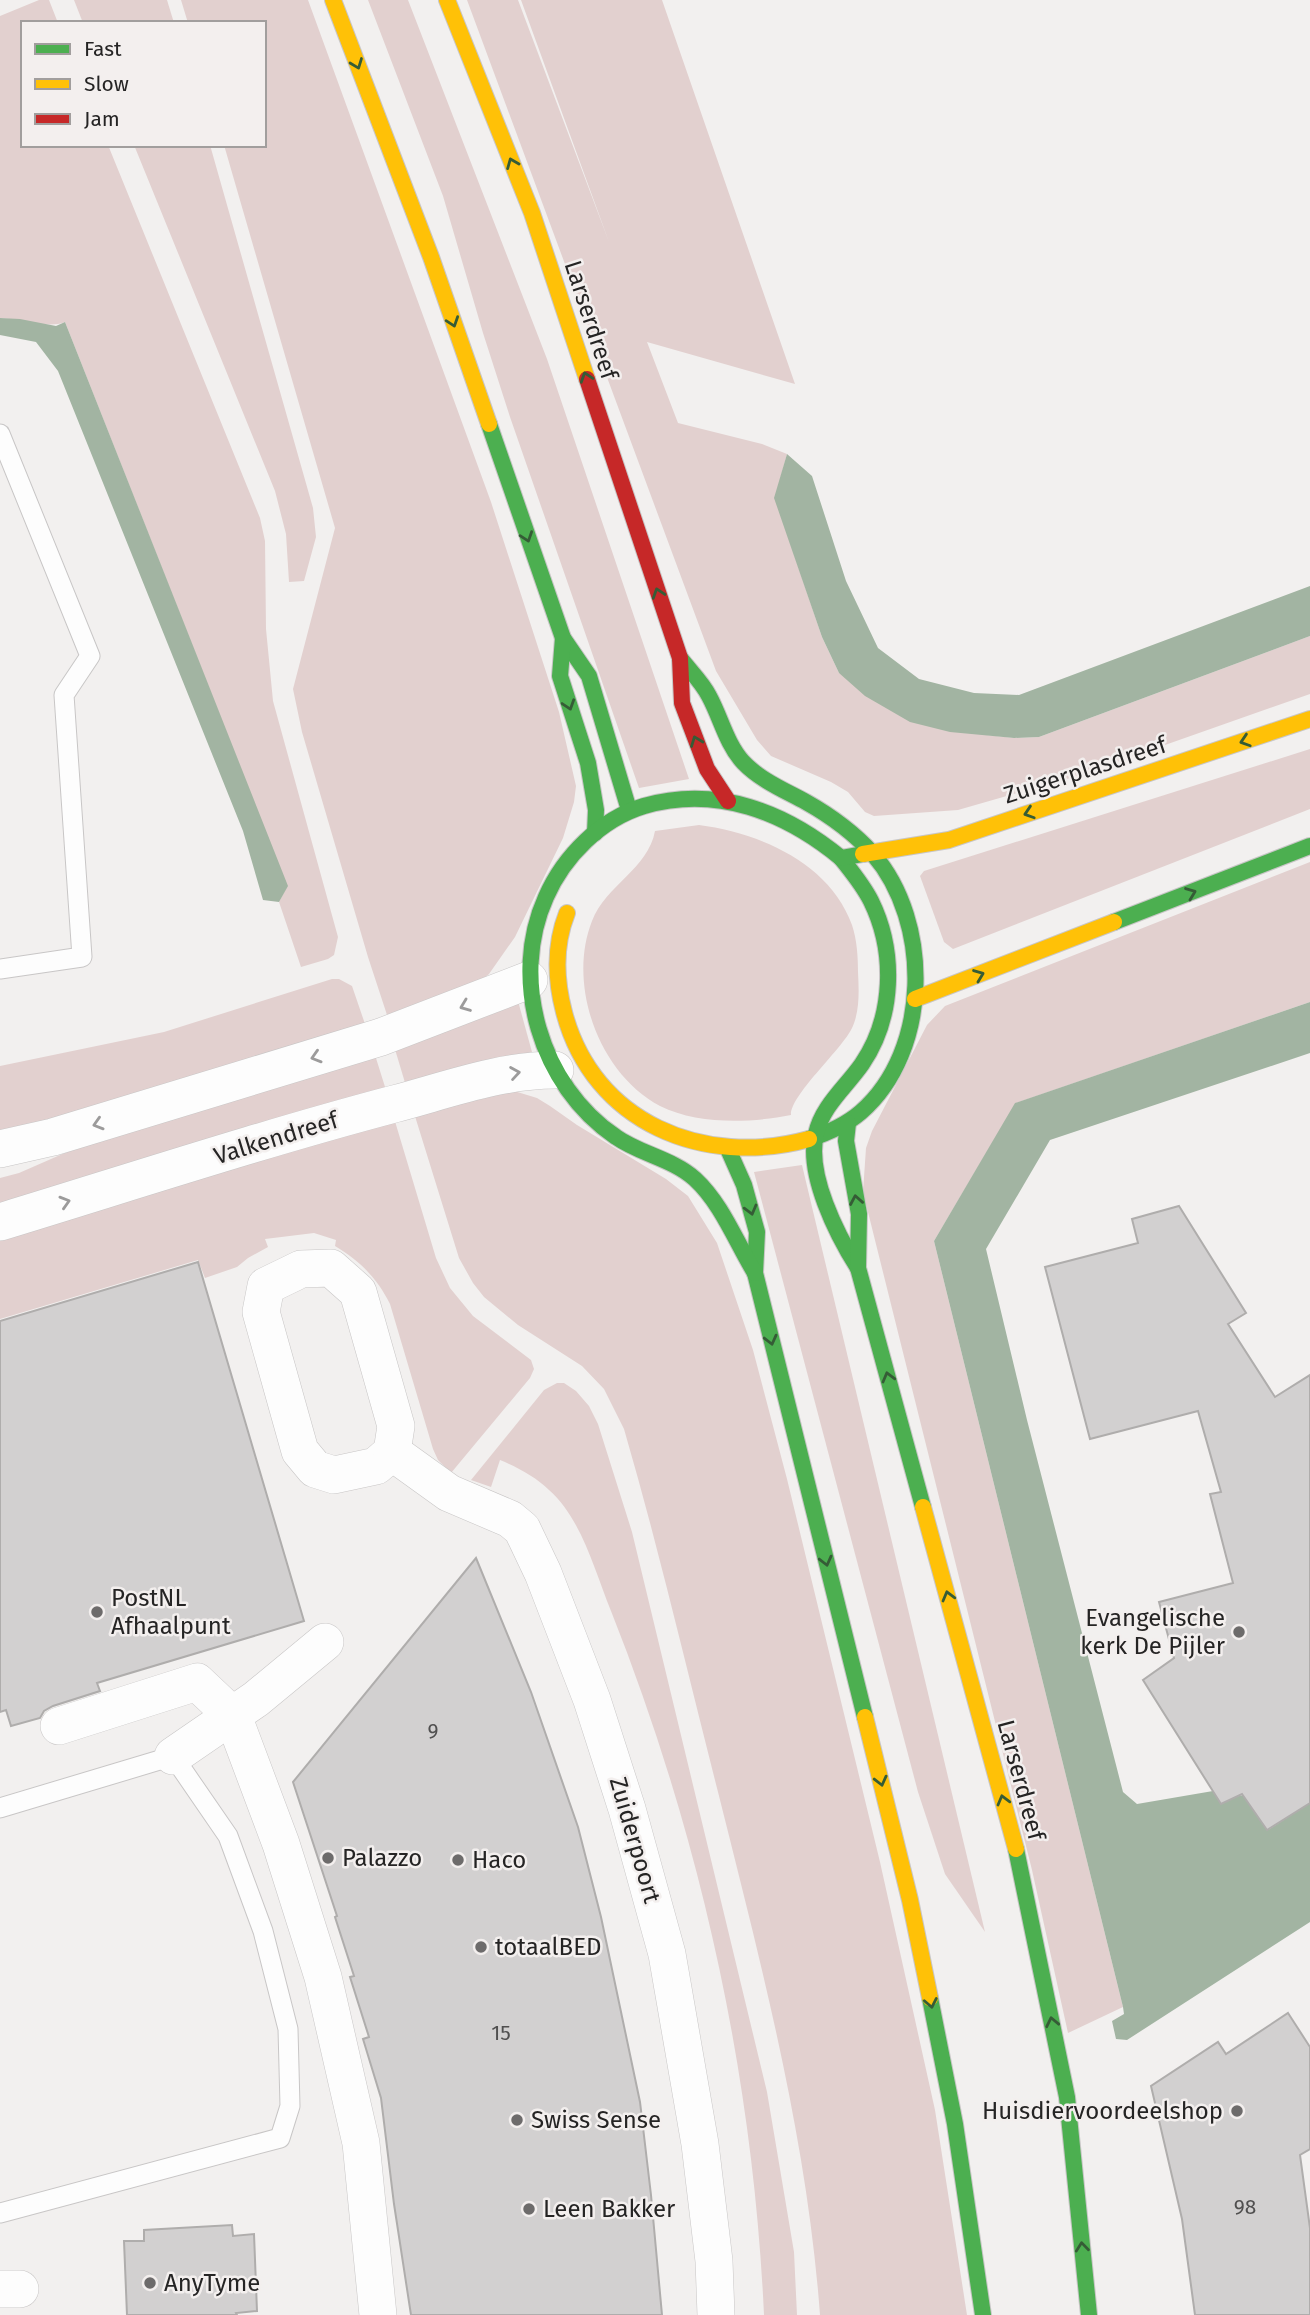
<svg xmlns="http://www.w3.org/2000/svg" width="1310" height="2315" viewBox="0 0 1310 2315" font-family="'Fira Sans',sans-serif">
	<rect width="100%" height="100%" fill="#f2f0ef"/>
	<g fill="#e2d0cf">
		<path d="M39 0H49L58 23H23V145H108L260 518 265 541 266 629 273 701 338 937 334 955 328 959 301 967 279 902 287 886 65 322C48 329 20 319 0 318V16Z"/>
		<polygon points="74,0 167,0 174,23 83,23"/>
		<polygon points="181,0 308,0 491,502 559,712 576,786 574,802 563,838 515,937 489,974 476,985 388,1018 368,957 302,732 293,689 335,528 224,145 264,145 264,23 188,23"/>
		<polygon points="368,0 408,0 547,359 689,779 639,788 510,417 483,333 443,196"/>
		<polygon points="467,0 518,0 609,242 521,0 662,0 795,384 647,342 678,423 762,444 787,454 775,498 822,637 839,673 987,735 1014,738 1039,737 1310,636 1310,694 1077,776 958,810 874,816 865,812 848,792 831,782 771,756 757,740 716,671"/>
		<polygon points="134,145 210,145 313,508 316,537 304,581 289,582 286,534 275,491"/>
		<polygon points="1310,749 1310,809 953,949 944,942 920,876 924,871"/>
		<path d="M699 825C760 833 830 863 852 925 857 940 858 957 858 972 859 991 860 1013 851 1030 839 1052 790 1096 791 1115 751 1123 698 1125 660 1106 598 1073 567 984 592 921 606 885 648 869 655 831Z"/>
		<polygon points="1310,862 1310,1002 1016,1103 934,1241 1123,2007 1068,2033 1032,1870 863,1192 866,1148 872,1131 927,1025 945,1006"/>
		<polygon points="332,979 339,979 352,986 365,1024 0,1135 0,1066 164,1032"/>
		<polygon points="518,1001 532,1052 406,1086 394,1046"/>
		<polygon points="375,1055 386,1090 0,1206 0,1178 19,1173 115,1131"/>
		<path d="M514 1091 537 1098 550 1106 577 1125 666 1179 688 1196 717 1243 753 1350 787 1479 880 1862 935 2110 967 2315H820C807 2137 761 1964 718 1792 687 1671 659 1549 624 1429L604 1389 582 1366 518 1325 484 1297 473 1283 459 1258 414 1113Z"/>
		<path d="M394 1118 436 1258 450 1288 473 1316 531 1360 534 1369 530 1378 451 1473 438 1460 433 1449 390 1304C377 1278 360 1261 335 1246L336 1240 314 1233 265 1239 268 1247 248 1258 237 1267 205 1278 198 1260 0 1319V1231Z"/>
		<polygon points="802,1165 985,1932 945,1874 918,1792 754,1172"/>
		<path d="M557 1383H564L576 1391 589 1406 598 1424 632 1532 767 2092 794 2252 797 2315H764C753 2074 700 1835 611 1611 595 1572 582 1519 549 1490 536 1477 517 1467 500 1460L491 1487 471 1480 544 1390Z"/>
	</g>
	<g fill="#a2b4a2">
		<polygon points="0,318 20,319 56,326 65,322 288,886 279,902 263,900 243,831 58,371 36,342 0,335"/>
		<polygon points="787,454 812,476 846,581 878,648 919,679 974,693 1019,695 1310,586 1310,636 1039,737 1014,738 950,732 910,722 865,696 839,673 822,637 774,498"/>
		<polygon points="1310,1002 1310,1053 1050,1140 986,1249 1027,1420 1123,1792 1137,1804 1213,1791 1221,1800 1248,1794 1268,1830 1310,1803 1310,1922 1127,2040 1116,2039 1112,2021 1124,2014 1123,2007 934,1241 1015,1103"/>
	</g>
	<g fill="#d2d0d0" stroke="#afadac" stroke-width="2">
		<polygon points="1179,1206 1246,1313 1228,1324 1275,1397 1310,1375 1310,1803 1267,1830 1242,1794 1221,1804 1143,1680 1174,1658 1159,1602 1233,1583 1210,1494 1221,1492 1198,1411 1090,1439 1045,1267 1138,1243 1132,1219"/>
		<polygon points="198,1262 304,1621 97,1683 100,1691 53,1706 44,1711 40,1718 11,1726 6,1710 0,1712 0,1321"/>
		<polygon points="476,1558 531,1692 578,1827 601,1917 640,2102 651,2195 662,2315 411,2315 394,2204 381,2098 363,2039 369,2037 350,1977 354,1976 335,1917 337,1916 293,1782"/>
		<polygon points="1288,2013 1310,2047 1310,2149 1300,2155 1310,2228 1310,2315 1195,2315 1182,2219 1151,2086 1218,2042 1226,2054"/>
		<polygon points="232,2225 233,2236 254,2234 257,2311 236,2313 237,2315 127,2315 124,2241 144,2241 144,2230"/>
	</g>
	<g fill="none" stroke-linecap="round" stroke-linejoin="round">
		<defs>
			<g id="lane">
				<polyline points="0,434 90,656 64,695 82,957 0,969"/>
				<polyline points="0,1808 173,1756 228,1836 263,1931 288,2029 290,2106 280,2138 0,2213"/>
			</g>
			<g id="street">
				<polyline points="0,1149 53,1137 381,1037 529,980"/>
				<path d="M0 1222C131 1182 262 1139 394 1104 447 1090 500 1070 555 1070"/>
				<polygon points="331,1268 358,1292 396,1426 392,1452 376,1466 334,1475 315,1469 300,1451 261,1312 266,1286 301,1269"/>
				<polyline points="392,1452 449,1493 510,1519 522,1529 543,1573 592,1700 627,1809 667,1954 700,2144 714,2261 716,2315"/>
				<polyline points="59,1726 197,1682 233,1716 281,1844 323,1977 361,2143 378,2315"/>
				<polyline points="173,1756 256,1699 325,1642"/>
				<polyline points="0,2289 20,2289"/>
			</g>
			<g id="fast">
				<polyline points="489,424 563,638 589,676 629,810"/>
				<polyline points="563,638 560,676 588,763 596,810 595,833"/>
				<path d="M680 658C690 671 702 682 709 696 721 718 726 743 743 762 760 780 784 790 806 802 831 816 854 833 873 854 932 922 931 1051 861 1112 846 1125 828 1133 809 1139"/>
				<path d="M841 858C852 872 863 885 871 901 896 952 894 1017 862 1064 846 1087 822 1106 816 1134 806 1174 837 1235 858 1268L923 1507"/>
				<polyline points="1114,922 1310,846"/>
				<polyline points="848,1123 846,1141 859,1214 858,1268"/>
				<polyline points="728,1149 744,1185 757,1232 755,1273 865,1717"/>
				<path d="M755 1273C736 1242 722 1204 695 1179 673 1159 640 1154 616 1137 540 1086 509 979 546 897 564 856 601 819 644 806 717 785 785 812 841 858L863 854"/>
				<polyline points="1016,1849 1067,2097 1089,2315"/>
				<polyline points="930,1998 955,2124 983,2315"/>
			</g>
			<g id="slow">
				<polyline points="333,0 431,257 489,424"/>
				<polyline points="447,0 532,213 587,379"/>
				<polyline points="863,854 949,840 1310,719"/>
				<path d="M567 913C554 946 555 978 564 1012 593 1123 704 1168 809 1139"/>
				<polyline points="915,999 1114,922"/>
				<polyline points="923,1507 1016,1849"/>
				<polyline points="865,1717 910,1900 930,1998"/>
			</g>
			<polyline id="jam" points="587,379 680,658 682,703 707,769 728,801"/>
		</defs>
		<use href="#lane" stroke="#c8c6c6" stroke-width="21"/>
		<use href="#street" stroke="#c8c6c6" stroke-width="38"/>
		<use href="#fast" stroke="#c8c6c6" stroke-width="18"/>
		<use href="#slow" stroke="#c8c6c6" stroke-width="18"/>
		<use href="#jam" stroke="#c8c6c6" stroke-width="18"/>
		<use href="#lane" stroke="#fdfdfd" stroke-width="19"/>
		<use href="#street" stroke="#fdfdfd" stroke-width="37"/>
		<use href="#fast" stroke="#4caf50" stroke-width="16"/>
		<use href="#slow" stroke="#ffc107" stroke-width="16"/>
		<use href="#jam" stroke="#c62828" stroke-width="16"/>
	</g>
	<defs><path id="oneway-chevron" d="M-2-3.5L2.5 0L-2 3.5" fill="none" stroke-width="1.6" stroke-linecap="round" stroke-linejoin="round" transform="scale(1.75)"/></defs>
	<g stroke="#355c36">
		<use href="#oneway-chevron" transform="translate(357 64) rotate(69)"/>
		<use href="#oneway-chevron" transform="translate(512 163) rotate(-112)"/>
		<use href="#oneway-chevron" transform="translate(453 322) rotate(71)"/>
		<use href="#oneway-chevron" transform="translate(586 377) rotate(-108)"/>
		<use href="#oneway-chevron" transform="translate(527 537) rotate(71)"/>
		<use href="#oneway-chevron" transform="translate(658 593) rotate(-108)"/>
		<use href="#oneway-chevron" transform="translate(569 705) rotate(72)"/>
		<use href="#oneway-chevron" transform="translate(696 741) rotate(-111)"/>
		<use href="#oneway-chevron" transform="translate(1245 741) rotate(162)"/>
		<use href="#oneway-chevron" transform="translate(1029 813) rotate(162)"/>
		<use href="#oneway-chevron" transform="translate(1191 893) rotate(-21)"/>
		<use href="#oneway-chevron" transform="translate(979 975) rotate(-21)"/>
		<use href="#oneway-chevron" transform="translate(856 1200) rotate(-100)"/>
		<use href="#oneway-chevron" transform="translate(751 1210) rotate(75)"/>
		<use href="#oneway-chevron" transform="translate(771 1340) rotate(76)"/>
		<use href="#oneway-chevron" transform="translate(888 1377) rotate(-105)"/>
		<use href="#oneway-chevron" transform="translate(826 1561) rotate(76)"/>
		<use href="#oneway-chevron" transform="translate(948 1596) rotate(-105)"/>
		<use href="#oneway-chevron" transform="translate(881 1781) rotate(76)"/>
		<use href="#oneway-chevron" transform="translate(1003 1800) rotate(-105)"/>
		<use href="#oneway-chevron" transform="translate(931 2003) rotate(79)"/>
		<use href="#oneway-chevron" transform="translate(1052 2022) rotate(-102)"/>
		<use href="#oneway-chevron" transform="translate(1082 2247) rotate(-96)"/>
	</g>
	<g stroke="#9c9b9b">
		<use href="#oneway-chevron" transform="translate(465 1006) rotate(159)"/>
		<use href="#oneway-chevron" transform="translate(316 1057) rotate(163)"/>
		<use href="#oneway-chevron" transform="translate(515 1073) rotate(-9)"/>
		<use href="#oneway-chevron" transform="translate(98 1124) rotate(163)"/>
		<use href="#oneway-chevron" transform="translate(65 1202) rotate(-17)"/>
	</g>
	<g fill="#6d6b6b" stroke="#f3efee" stroke-width="2.5">
		<circle cx="97" cy="1612" r="7"/>
		<circle cx="1239" cy="1632" r="7"/>
		<circle cx="328" cy="1858" r="7"/>
		<circle cx="458" cy="1860" r="7"/>
		<circle cx="481" cy="1947" r="7"/>
		<circle cx="1237" cy="2111" r="7"/>
		<circle cx="517" cy="2120" r="7"/>
		<circle cx="529" cy="2209" r="7"/>
		<circle cx="150" cy="2283" r="7"/>
	</g>
	<g text-anchor="middle" stroke-width="5" stroke-linejoin="round" paint-order="stroke">
		<g font-size="21" fill="#504f4f">
			<text x="433" y="1738">9</text>
			<text x="501" y="2040">15</text>
			<text x="1245" y="2214">98</text>
		</g>
		<g font-size="24" fill="#252424" stroke="#f3efee">
			<text transform="translate(591 320) rotate(72)" y="8">Larserdreef</text>
			<text transform="translate(1085 770) rotate(-18)" y="8">Zuigerplasdreef</text>
			<text transform="translate(276 1138) rotate(-17)" y="8">Valkendreef</text>
			<text transform="translate(1021 1780) rotate(75)" y="8">Larserdreef</text>
			<text transform="translate(635 1840) rotate(74)" y="8">Zuiderpoort</text>
		</g>
		<g font-size="24" fill="#252424" stroke="#f3efee" text-anchor="start">
			<text x="111" y="1606">PostNL<tspan x="111" dy="28">Afhaalpunt</tspan></text>
			<text x="1225" y="1626" text-anchor="end">Evangelische<tspan x="1225" dy="28">kerk De Pijler</tspan></text>
			<text x="342" y="1866">Palazzo</text>
			<text x="472" y="1868">Haco</text>
			<text x="495" y="1955">totaalBED</text>
			<text x="1223" y="2119" text-anchor="end">Huisdiervoordeelshop</text>
			<text x="531" y="2128">Swiss Sense</text>
			<text x="543" y="2217">Leen Bakker</text>
			<text x="164" y="2291">AnyTyme</text>
		</g>
	</g>
	<rect x="21" y="21" width="245" height="126" fill="#f3efee" stroke="#a19e9d" stroke-width="2"/>
	<rect x="35" y="44" width="35" height="10" fill="#4caf50" stroke="#a19e9d" stroke-width="2"/>
	<text x="84" y="56" font-size="21" fill="#252424">Fast</text>
	<rect x="35" y="79" width="35" height="10" fill="#ffc107" stroke="#a19e9d" stroke-width="2"/>
	<text x="84" y="91" font-size="21" fill="#252424">Slow</text>
	<rect x="35" y="114" width="35" height="10" fill="#c62828" stroke="#a19e9d" stroke-width="2"/>
	<text x="84" y="126" font-size="21" fill="#252424">Jam</text>
</svg>
